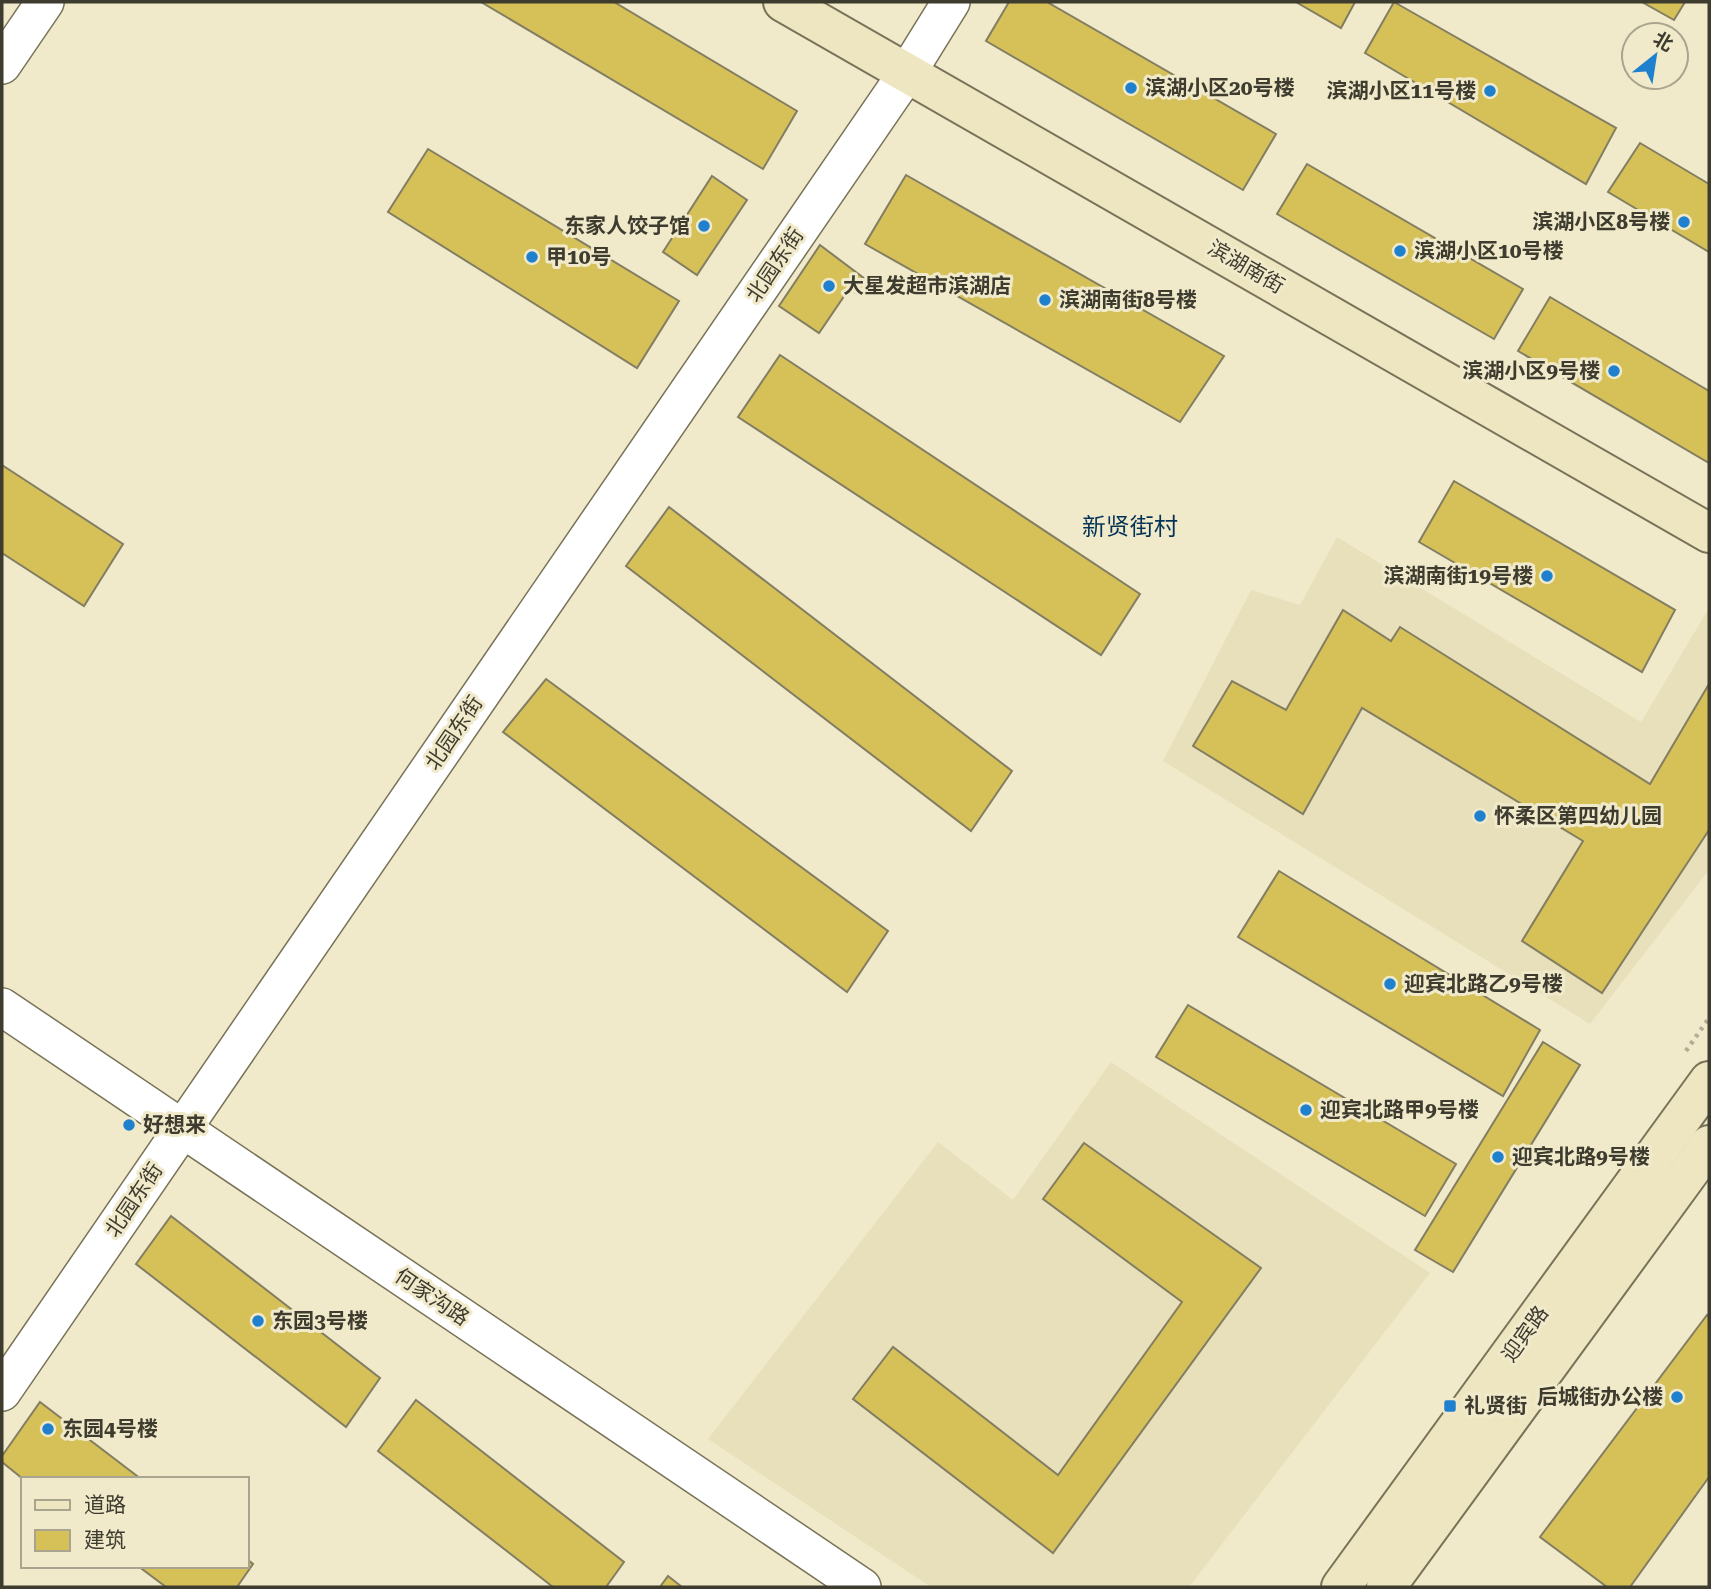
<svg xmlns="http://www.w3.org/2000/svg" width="1711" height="1589" viewBox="0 0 1711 1589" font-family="'Roboto Serif','Noto Sans SC',serif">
	<rect width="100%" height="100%" fill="#f0eacb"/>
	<g fill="#e8e0ba">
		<polygon points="1337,537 1641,722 1709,608 1709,870 1590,1024 1163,761 1251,590 1300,605"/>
		<polygon points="1111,1062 1430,1273 1189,1587 931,1587 708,1439 938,1142 1013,1200"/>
	</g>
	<g fill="#d6c159" stroke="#837d62" stroke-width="2">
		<polygon points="481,2 614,2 797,111 763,169"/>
		<polygon points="1009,2 1047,2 1276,134 1243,190 986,41"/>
		<polygon points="1296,2 1355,2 1341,28"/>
		<polygon points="1394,2 1616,128 1586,184 1365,53"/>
		<polygon points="1642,2 1685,2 1674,20"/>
		<polygon points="1640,143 1709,184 1709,252 1608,192"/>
		<polygon points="428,149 679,301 637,368 388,212"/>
		<polygon points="1307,164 1523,289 1494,339 1277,214"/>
		<polygon points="906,175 1224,356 1180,422 865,244"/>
		<polygon points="712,176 747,200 697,275 663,252"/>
		<polygon points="820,245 869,282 859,295 849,289 819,333 779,306"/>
		<polygon points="1550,297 1709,391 1709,463 1518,351"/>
		<polygon points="780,355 1140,594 1101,655 738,417"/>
		<polygon points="2,465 123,544 84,606 2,553"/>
		<polygon points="1454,481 1675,610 1642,672 1419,542"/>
		<polygon points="669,507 1012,771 971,831 626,566"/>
		<polygon points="1343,610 1391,641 1400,627 1650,784 1709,684 1709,830 1602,993 1522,941 1583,841 1362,708 1303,814 1193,746 1232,681 1286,710"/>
		<polygon points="546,679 888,931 847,992 503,732"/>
		<polygon points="1279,871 1540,1030 1503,1096 1238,937"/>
		<polygon points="1188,1005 1456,1164 1425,1216 1156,1057"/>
		<polygon points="1543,1042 1580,1065 1453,1272 1415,1250"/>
		<polygon points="1084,1143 1261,1268 1053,1553 853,1399 893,1347 1058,1475 1182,1302 1043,1199"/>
		<polygon points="171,1216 380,1378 346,1427 136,1264"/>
		<polygon points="1707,1315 1709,1317 1709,1477 1630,1587 1607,1587 1540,1537"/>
		<polygon points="416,1400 624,1562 606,1587 553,1587 378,1451"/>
		<polygon points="40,1402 141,1479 23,1479 2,1462 2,1456"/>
		<polygon points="247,1559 253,1564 237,1587 166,1587 138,1566 247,1566"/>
		<polygon points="668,1576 682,1587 660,1587"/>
	</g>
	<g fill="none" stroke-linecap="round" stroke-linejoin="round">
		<defs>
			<g id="street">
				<polyline points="2,65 45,2"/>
				<polyline points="2,1007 862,1587"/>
				<polyline points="2,1392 907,73 951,2"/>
			</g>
			<g id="secondary">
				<polyline points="783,2 1709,533"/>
				<polyline points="1341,1587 1709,1081"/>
				<polyline points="1386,1587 1709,1145"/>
			</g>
		</defs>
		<use href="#street" stroke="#787358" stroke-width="40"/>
		<use href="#secondary" stroke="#787358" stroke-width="42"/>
		<polyline stroke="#b2ad95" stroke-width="4.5" stroke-dasharray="3.5 5" stroke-linecap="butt" points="1686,1051 1709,1018"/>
		<use href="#street" stroke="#fff" stroke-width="37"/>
		<use href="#secondary" stroke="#ede6c0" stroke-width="38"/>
	</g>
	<g fill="#1f81cd" stroke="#f0eacb" stroke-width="2.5">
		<circle cx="1131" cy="88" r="7"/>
		<circle cx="1490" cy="91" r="7"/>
		<circle cx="1684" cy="222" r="7"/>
		<circle cx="704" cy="226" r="7"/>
		<circle cx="1400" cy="251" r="7"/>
		<circle cx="532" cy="257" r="7"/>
		<circle cx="829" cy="286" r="7"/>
		<circle cx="1045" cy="300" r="7"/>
		<circle cx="1614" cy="371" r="7"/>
		<circle cx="1547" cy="576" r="7"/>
		<circle cx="1480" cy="816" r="7"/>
		<circle cx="1390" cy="984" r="7"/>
		<circle cx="1306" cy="1110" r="7"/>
		<circle cx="129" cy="1125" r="7"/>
		<circle cx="1498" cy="1157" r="7"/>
		<circle cx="258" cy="1321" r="7"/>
		<circle cx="1677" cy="1397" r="7"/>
		<rect x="1443" y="1399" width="14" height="14" rx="3.5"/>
		<circle cx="48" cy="1429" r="7"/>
	</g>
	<g text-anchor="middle" stroke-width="6" stroke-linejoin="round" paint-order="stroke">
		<g font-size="21" font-weight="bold" fill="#3e3b2f" stroke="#f0eacb" text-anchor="start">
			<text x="1145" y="95">滨湖小区20号楼</text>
			<text x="1476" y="98" text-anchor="end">滨湖小区11号楼</text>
			<text x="1670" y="229" text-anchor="end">滨湖小区8号楼</text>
			<text x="690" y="233" text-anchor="end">东家人饺子馆</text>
			<text x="1414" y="258">滨湖小区10号楼</text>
			<text x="546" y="264">甲10号</text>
			<text x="843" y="293">大星发超市滨湖店</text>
			<text x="1059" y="307">滨湖南街8号楼</text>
			<text x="1600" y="378" text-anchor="end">滨湖小区9号楼</text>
			<text x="1533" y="583" text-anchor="end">滨湖南街19号楼</text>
			<text x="1494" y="823">怀柔区第四幼儿园</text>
			<text x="1404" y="991">迎宾北路乙9号楼</text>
			<text x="1320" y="1117">迎宾北路甲9号楼</text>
			<text x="143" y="1132">好想来</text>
			<text x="1512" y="1164">迎宾北路9号楼</text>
			<text x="272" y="1328">东园3号楼</text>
			<text x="1663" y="1404" text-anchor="end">后城街办公楼</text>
			<text x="1464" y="1413">礼贤街</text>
			<text x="62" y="1436">东园4号楼</text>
		</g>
		<g font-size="21" fill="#3e3b2f" stroke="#f0eacb">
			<text transform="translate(775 265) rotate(-56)" y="7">北园东街</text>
			<text transform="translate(1246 267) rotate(30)" y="7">滨湖南街</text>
			<text transform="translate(454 733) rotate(-56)" y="7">北园东街</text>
			<text transform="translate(134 1200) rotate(-56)" y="7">北园东街</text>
			<text transform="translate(432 1297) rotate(34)" y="7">何家沟路</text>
			<text transform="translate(1525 1334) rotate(-54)" y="7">迎宾路</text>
		</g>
		<g font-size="24" fill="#033357" stroke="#f0eacb">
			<text x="1130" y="535">新贤街村</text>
		</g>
	</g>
	<rect width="1711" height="1589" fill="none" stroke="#3e3b2f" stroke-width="7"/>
	<rect x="21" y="1477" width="228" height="91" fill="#f0eacb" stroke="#a9a48d" stroke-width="2"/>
	<rect x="35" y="1500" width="35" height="10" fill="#ede6c0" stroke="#a9a48d" stroke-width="2"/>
	<text x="84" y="1512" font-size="21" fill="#3e3b2f">道路</text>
	<rect x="35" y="1530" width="35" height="21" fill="#d6c159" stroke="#a9a48d" stroke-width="2"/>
	<text x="84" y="1547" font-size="21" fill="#3e3b2f">建筑</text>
	<g transform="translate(1655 56) rotate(30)"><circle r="33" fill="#f0eacb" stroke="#a9a48d" stroke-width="2"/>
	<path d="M0-5L12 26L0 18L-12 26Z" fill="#1f81cd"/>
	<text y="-10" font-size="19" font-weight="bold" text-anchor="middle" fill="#3e3b2f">北</text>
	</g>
</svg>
